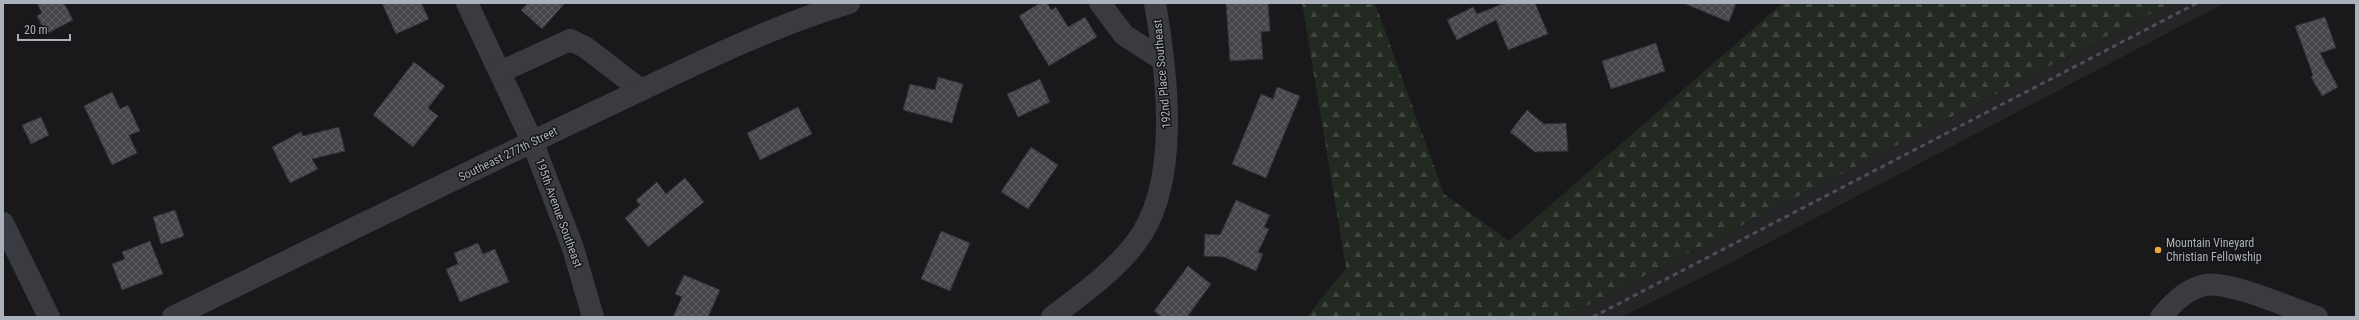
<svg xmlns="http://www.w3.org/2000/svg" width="2359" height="320" viewBox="0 0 2359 320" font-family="'Roboto Condensed',sans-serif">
	<defs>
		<pattern id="forest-firs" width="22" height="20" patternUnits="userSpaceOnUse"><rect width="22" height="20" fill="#212921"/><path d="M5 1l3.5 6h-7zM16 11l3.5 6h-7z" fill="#3f463f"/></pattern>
		<pattern id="building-cross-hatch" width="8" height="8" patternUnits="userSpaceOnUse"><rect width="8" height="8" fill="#45474b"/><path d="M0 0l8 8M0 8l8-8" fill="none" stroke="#5d5f63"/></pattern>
	</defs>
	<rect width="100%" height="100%" fill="#19191b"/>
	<polygon fill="#252528" points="2171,3 2225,3 1705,276 1621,317 1565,317"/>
	<polygon fill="url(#forest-firs)" points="1302,3 1375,3 1444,194 1509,241 1783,3 2171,3 1565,317 1307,317 1346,268"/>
	<g fill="url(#building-cross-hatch)" stroke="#333337">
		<polygon points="37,3 64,3 73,20 46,34 37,16 42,13"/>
		<polygon points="382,3 421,3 429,19 396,34"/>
		<polygon points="528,3 565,3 542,29 521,10"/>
		<polygon points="1040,3 1047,3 1051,10 1056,7 1068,27 1085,17 1097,37 1049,66 1019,16"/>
		<polygon points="1226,3 1268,3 1270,31 1261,32 1263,59 1230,61"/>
		<polygon points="1505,3 1535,3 1548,34 1508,50 1496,20 1457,40 1447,20 1473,7 1477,14"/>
		<polygon points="1683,3 1736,3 1729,22"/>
		<polygon points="2325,17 2336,48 2320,53 2338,87 2322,96 2311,77 2313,75 2295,26"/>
		<polygon points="1656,43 1665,71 1611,89 1602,61"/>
		<polygon points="414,62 445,86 428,108 438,116 413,147 373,115"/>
		<polygon points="938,77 963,84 952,123 903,110 910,84 935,90"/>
		<polygon points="1040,79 1050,102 1018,117 1007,94"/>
		<polygon points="1277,87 1300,96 1266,178 1232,164 1261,94 1273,99"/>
		<polygon points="112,92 120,109 128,105 140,131 129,135 137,153 112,165 84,106"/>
		<polygon points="798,107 812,134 760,160 747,133"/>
		<polygon points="1527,110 1544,124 1566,123 1568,151 1535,152 1510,132"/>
		<polygon points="41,117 49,135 31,144 22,125"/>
		<polygon points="339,127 345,151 312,159 318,169 290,183 272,147 301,132 303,136"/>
		<polygon points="1031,147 1058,165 1028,209 1001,192"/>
		<polygon points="685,178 704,202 648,247 625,218 640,205 636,200 657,182 666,194"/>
		<polygon points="1236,200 1270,215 1264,227 1269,229 1258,252 1263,254 1256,271 1224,257 1204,256 1205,234 1220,235"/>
		<polygon points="175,210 184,236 161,244 153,217"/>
		<polygon points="941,231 970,243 950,291 921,279"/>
		<polygon points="150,241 163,274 122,290 112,264 125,259 122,252"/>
		<polygon points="478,243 483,254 495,249 509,282 460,302 446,269 458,264 454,253"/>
		<polygon points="1188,266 1211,284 1187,317 1162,317 1154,311"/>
		<polygon points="684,275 720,290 708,317 673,317 682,297 675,294"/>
	</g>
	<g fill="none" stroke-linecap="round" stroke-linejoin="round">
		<g stroke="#3a3b40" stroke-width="22">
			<polyline points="467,3 532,141 573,248 593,317"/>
			<polyline points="1100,3 1124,35 1163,60"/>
			<polyline points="500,72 570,40 585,47 641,90"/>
			<polyline points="3,223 49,317"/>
			<path d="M173 317C316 247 457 177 601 109 682 71 763 29 849 3"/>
			<path d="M1052 317C1080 296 1112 273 1134 245 1182 186 1167 73 1155 3"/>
			<path d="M2161 317C2173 303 2186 289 2205 285 2227 280 2293 309 2317 317"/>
		</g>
		<polyline stroke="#4d4f55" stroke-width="3" stroke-dasharray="5 4" stroke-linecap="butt" points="1593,317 2197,3"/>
	</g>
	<circle fill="#f1aa3b" stroke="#141416" stroke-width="1.5" cx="2158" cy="250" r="4"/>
	<g text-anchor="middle" stroke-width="3" stroke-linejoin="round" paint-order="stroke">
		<g font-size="12" fill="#abb1bb" stroke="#141416">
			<text transform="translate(1162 74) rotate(-95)" y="4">192nd Place Southeast</text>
			<text transform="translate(508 154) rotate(-26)" y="4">Southeast 277th Street</text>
			<text transform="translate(559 213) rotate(70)" y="4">195th Avenue Southeast</text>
		</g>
		<g font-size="12" fill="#abb1bb" stroke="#141416" text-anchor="start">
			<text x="2166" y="247">Mountain Vineyard<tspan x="2166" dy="14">Christian Fellowship</tspan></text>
		</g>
	</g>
	<rect width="2359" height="320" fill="none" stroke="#abb1bb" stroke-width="8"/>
	<path d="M18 34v6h52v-6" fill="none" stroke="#abb1bb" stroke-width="2"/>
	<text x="24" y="34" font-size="12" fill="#abb1bb" stroke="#141416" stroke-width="3" paint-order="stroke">20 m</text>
</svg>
